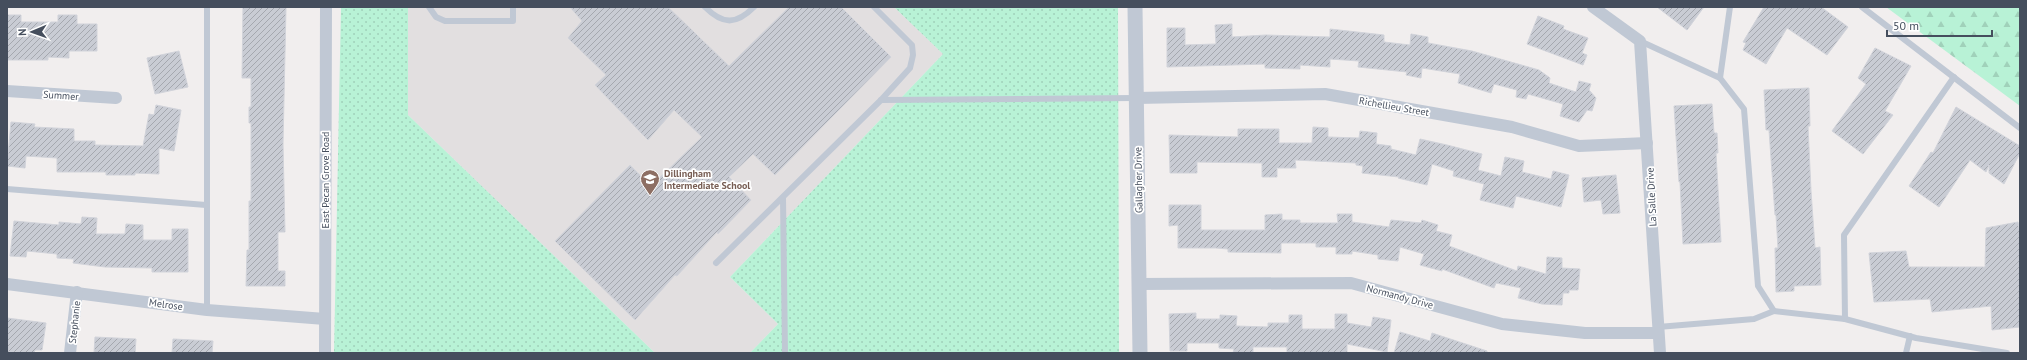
<svg xmlns="http://www.w3.org/2000/svg" width="2027" height="360" viewBox="0 0 2027 360" font-family="'PT Sans',sans-serif">
	<defs>
		<pattern id="grass-dots" width="8" height="8" patternUnits="userSpaceOnUse"><rect width="8" height="8" fill="#b8f2d6"/><path d="M2 2h.1M6 6h.1" fill="none" stroke="#a0d1ba" stroke-width="1.8" stroke-linecap="round"/></pattern>
		<pattern id="forest-firs" width="22" height="20" patternUnits="userSpaceOnUse"><rect width="22" height="20" fill="#b8f2d6"/><path d="M5 1l3.5 6h-7zM16 11l3.5 6h-7z" fill="#a0d1ba"/></pattern>
		<pattern id="building-hatch" width="6" height="6" patternUnits="userSpaceOnUse"><rect width="6" height="6" fill="#c9ccd4"/><path d="M-1 1l2-2M0 6l6-6M5 7l2-2" fill="none" stroke="#a5a8af"/></pattern>
	</defs>
	<rect width="100%" height="100%" fill="#f1eeee"/>
	<polygon fill="#e2dfe0" points="408,7 894,7 943,54 730,277 778,324 750,353 655,353 408,115"/>
	<g fill="url(#grass-dots)">
		<polygon points="341,7 408,7 408,115 655,353 334,353"/>
		<polygon points="894,7 1118,7 1119,353 750,353 778,324 730,277 943,54"/>
	</g>
	<polygon fill="url(#forest-firs)" points="1886,7 2020,7 2020,106"/>
	<g fill="url(#building-hatch)" stroke="#d1d3da">
		<polygon points="243,7 286,7 283,144 285,232 278,232 278,271 285,271 285,286 246,286 247,250 249,250 249,201 251,201 251,123 249,123 249,107 251,107 251,78 242,78"/>
		<polygon points="570,7 668,7 729,66 789,7 841,7 891,57 775,175 753,154 729,177 751,200 718,234 717,232 677,276 675,275 635,320 555,241 630,165 651,186 702,137 674,110 648,140 595,85 606,75 568,38 582,21"/>
		<polygon points="1657,7 1704,7 1687,30"/>
		<polygon points="1764,7 1821,7 1848,27 1827,55 1787,28 1766,64 1743,50 1746,43 1743,42"/>
		<polygon points="7,15 21,15 21,22 58,22 58,15 77,15 77,24 97,24 97,51 69,51 69,58 48,57 48,60 7,60"/>
		<polygon points="1538,16 1564,26 1563,29 1588,38 1582,53 1587,55 1583,65 1527,44"/>
		<polygon points="1232,24 1232,37 1266,35 1330,37 1330,29 1384,35 1384,42 1410,45 1411,34 1428,37 1428,43 1472,51 1539,70 1550,78 1549,83 1576,92 1579,81 1591,84 1589,90 1596,98 1592,111 1587,110 1579,122 1560,116 1563,104 1528,94 1526,99 1516,97 1517,90 1494,84 1491,93 1458,83 1460,74 1422,68 1421,78 1406,75 1407,72 1358,67 1359,61 1330,59 1330,67 1300,65 1300,69 1265,68 1265,64 1167,67 1167,28 1185,28 1185,45 1216,44 1215,25"/>
		<polygon points="1875,48 1911,66 1885,111 1893,115 1863,154 1832,131 1866,84 1858,78"/>
		<polygon points="179,51 188,87 155,94 147,58"/>
		<polygon points="1809,88 1810,126 1808,126 1811,191 1815,248 1820,247 1821,285 1794,286 1794,291 1776,292 1775,248 1778,248 1776,215 1775,215 1769,130 1766,130 1764,90"/>
		<polygon points="1712,104 1714,133 1717,133 1718,153 1716,153 1721,242 1683,244 1680,182 1679,182 1674,106"/>
		<polygon points="156,105 181,110 174,151 159,148 159,174 135,173 135,175 106,175 106,172 57,172 57,158 26,156 25,168 7,166 11,122 35,124 34,127 74,129 74,141 95,141 95,145 143,146 149,114 154,115"/>
		<polygon points="1956,107 2020,146 2020,153 2004,184 1989,173 1989,165 1986,172 1970,160 1939,207 1909,186 1931,152 1933,153"/>
		<polygon points="1313,127 1328,128 1328,137 1359,138 1360,131 1377,133 1376,144 1391,146 1391,149 1416,155 1420,139 1447,145 1482,154 1478,170 1501,176 1505,157 1524,161 1522,172 1551,179 1553,171 1569,175 1561,207 1516,196 1513,208 1480,200 1484,184 1453,176 1454,171 1432,164 1427,185 1398,178 1399,177 1362,173 1363,166 1356,165 1356,163 1295,160 1296,168 1277,168 1277,177 1262,177 1262,163 1197,162 1197,173 1170,173 1169,135 1238,137 1238,129 1279,129 1279,143 1312,143"/>
		<polygon points="1616,175 1620,213 1603,214 1601,200 1584,202 1582,178"/>
		<polygon points="1169,205 1201,205 1201,230 1265,230 1265,215 1282,214 1282,220 1300,220 1300,223 1338,223 1337,214 1352,214 1352,222 1389,227 1391,220 1421,223 1422,220 1438,225 1436,231 1452,235 1449,246 1517,271 1518,266 1546,274 1547,257 1562,258 1562,268 1580,269 1578,290 1569,290 1569,293 1563,293 1562,305 1542,304 1518,298 1521,288 1496,283 1494,288 1442,269 1442,271 1420,265 1424,254 1400,247 1398,261 1378,259 1378,255 1352,251 1352,254 1336,254 1336,247 1316,247 1316,243 1281,243 1281,253 1228,252 1228,249 1216,248 1178,248 1178,225 1169,226"/>
		<polygon points="82,217 97,218 96,234 125,234 126,224 143,225 143,240 172,240 172,229 188,229 188,272 152,272 152,268 105,267 73,263 74,259 57,258 57,254 27,251 26,257 10,256 14,221 59,225 59,222 81,224"/>
		<polygon points="2018,222 2020,235 2020,327 1992,330 1991,306 1932,312 1930,299 1874,302 1869,253 1906,251 1909,267 1985,267 1986,228"/>
		<polygon points="1196,313 1196,319 1220,319 1220,315 1237,316 1236,326 1268,327 1268,323 1289,323 1289,315 1302,315 1302,329 1335,329 1335,314 1347,314 1347,323 1371,327 1373,317 1391,320 1387,352 1347,344 1347,353 1287,353 1287,347 1253,347 1253,353 1233,353 1234,349 1219,348 1219,343 1187,343 1187,351 1170,351 1169,314"/>
		<polygon points="7,318 46,323 42,350 35,350 34,353 7,352"/>
		<polygon points="1400,332 1430,341 1432,333 1487,351 1487,353 1394,353"/>
		<polygon points="95,337 136,339 135,353 94,353"/>
		<polygon points="173,339 213,341 212,353 172,353"/>
	</g>
	<g fill="none" stroke-linecap="round" stroke-linejoin="round">
		<g stroke="#c0c8d4" stroke-width="6">
			<polyline points="429,7 436,17 445,21 513,21 513,7"/>
			<path d="M705 7C723 25 736 25 754 7"/>
			<polyline points="1862,7 2020,128"/>
			<polyline points="1640,41 1720,78 1730,7"/>
			<polyline points="1720,78 1744,109 1758,286 1774,311 1845,319 1916,338 2007,353"/>
			<polyline points="881,100 1135,98"/>
			<polyline points="7,189 206,205"/>
			<polyline points="783,198 785,353"/>
			<polyline points="716,263 881,100 910,68 913,55 912,45 874,7"/>
			<polyline points="207,310 207,7"/>
			<polyline points="1845,319 1844,235 1954,77"/>
			<polyline points="1658,327 1754,319 1774,311"/>
			<polyline points="1906,353 1910,336"/>
		</g>
		<g stroke="#c0c8d4" stroke-width="12">
			<polyline points="1593,7 1640,41 1660,353"/>
			<polyline points="7,91 116,98"/>
			<polyline points="1137,98 1325,94 1512,127 1579,146 1647,143"/>
			<polyline points="7,284 207,310 325,319"/>
			<polyline points="1139,284 1351,283 1502,324 1585,333 1658,333"/>
			<polyline points="70,353 77,292"/>
			<polyline points="325,353 326,7"/>
		</g>
		<polyline stroke="#c0c8d4" stroke-width="15" points="1135,7 1140,353"/>
	</g>
	<defs>
		<symbol id="school-pin" viewBox="-11 -11 22 30"><path d="M0 17L-7.5 6A9.5 9.5 0 1 1 7.5 6Z" fill="#8d6e63" stroke="#fff"/><path d="M0-5L7-2L0 1L-7-2ZM-4 1L0 2.5L4 1V4Q0 6-4 4Z" fill="#fff"/></symbol>
	</defs>
	<g fill-rule="evenodd">
		<use href="#school-pin" x="639" y="168" width="22" height="30"/>
	</g>
	<g text-anchor="middle" stroke-width="3.5" stroke-linejoin="round" paint-order="stroke">
		<g font-size="10" fill="#454e5d" stroke="#fff">
			<text transform="translate(61 95) rotate(4)" y="4">Summer</text>
			<text transform="translate(1394 106) rotate(10)" y="4">Richellieu Street</text>
			<text transform="translate(325 180) rotate(-90)" y="4">East Pecan Grove Road</text>
			<text transform="translate(1138 180) rotate(-91)" y="4">Gallagher Drive</text>
			<text transform="translate(1651 197) rotate(-93)" y="4">La Salle Drive</text>
			<text transform="translate(1400 296) rotate(15)" y="4">Normandy Drive</text>
			<text transform="translate(166 304) rotate(8)" y="4">Melrose</text>
			<text transform="translate(74 322) rotate(-84)" y="4">Stephanie</text>
		</g>
		<g font-size="10" font-weight="bold" fill="#785e54" stroke="#fff" text-anchor="start">
			<text x="664" y="177">Dillingham<tspan x="664" dy="12">Intermediate School</tspan></text>
		</g>
	</g>
	<rect width="2027" height="360" fill="none" stroke="#454e5d" stroke-width="16"/>
	<g transform="translate(32 32) rotate(268)" stroke="#ffffff" stroke-width="3" paint-order="stroke">
	<path d="M0-3L7 15L0 10L-7 15Z" fill="#454e5d"/>
	<text y="-6" font-size="11" font-weight="bold" text-anchor="middle" fill="#454e5d">N</text>
	</g>
	<path d="M1887 30v6h105v-6" fill="none" stroke="#454e5d" stroke-width="2"/>
	<text x="1893" y="30" font-size="12" fill="#454e5d" stroke="#ffffff" stroke-width="3" paint-order="stroke">50 m</text>
</svg>
